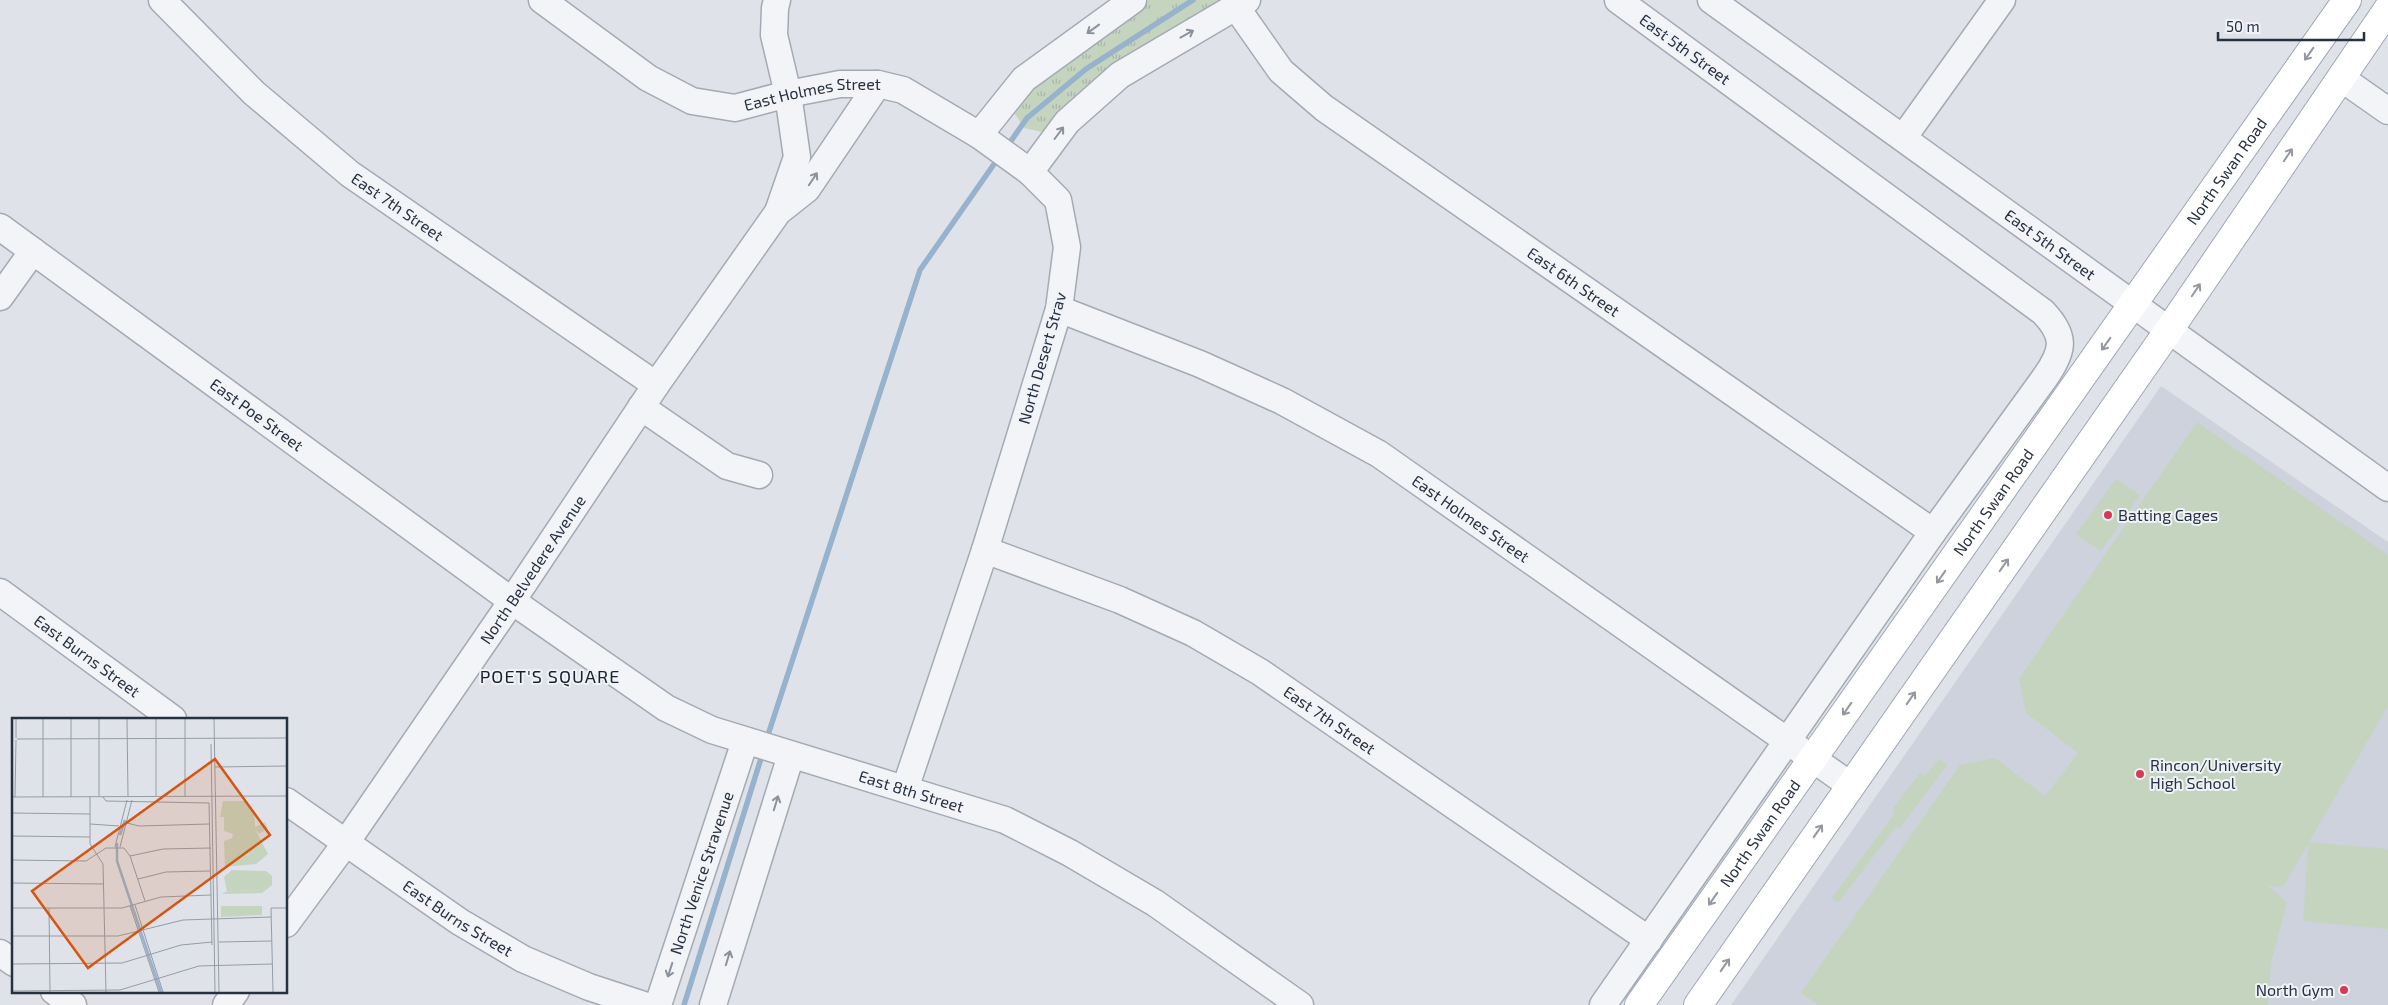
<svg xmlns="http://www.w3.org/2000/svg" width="2388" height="1005" viewBox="0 0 2388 1005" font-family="'Exo 2',sans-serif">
	<defs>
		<pattern id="grass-tufts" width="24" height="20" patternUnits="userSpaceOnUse" patternTransform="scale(1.25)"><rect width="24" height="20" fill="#c5d4bf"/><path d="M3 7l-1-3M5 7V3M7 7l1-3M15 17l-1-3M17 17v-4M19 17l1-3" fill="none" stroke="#a9b6a5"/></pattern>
	</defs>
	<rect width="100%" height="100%" fill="#dfe3e9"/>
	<polygon fill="#cdd2dc" points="2161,386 2388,542 2388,1005 1731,1005"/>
	<polygon fill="url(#grass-tufts)" points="1149,0 1229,0 1047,133 1024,128 1015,114 1021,96 1063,57"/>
	<g fill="#c5d4bf">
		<polygon points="2197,422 2388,555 2388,706 2309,842 2388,849 2388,929 2303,921 2308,844 2283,887 2267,885 2287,902 2271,963 2268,1005 1819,1005 1801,993 1960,765 1995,758 2045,796 2078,753 2026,713 2019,679"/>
		<polygon points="2116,479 2140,495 2101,551 2076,534"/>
		<polygon points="1939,759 1947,765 1899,829 1896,827 1838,903 1832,898 1895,813 1892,810 1920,773 1925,776"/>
	</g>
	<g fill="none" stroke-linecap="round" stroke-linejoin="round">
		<g stroke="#97b2cc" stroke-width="5.5">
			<polyline points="1006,148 1027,118 1086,69 1193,0"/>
			<polyline points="766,741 920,270 999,157"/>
			<polyline points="684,1005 763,752"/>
		</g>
		<defs>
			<g id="minor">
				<path id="s1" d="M162 0 254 93 350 174 656 385"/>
				<path id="s2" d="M542 0 648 78 692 101 735 108 788 94 840 84H878L903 90 979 135 1030 172 1058 200 1067 247 1059 309 985 550 905 789"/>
				<path id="s3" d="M1711 0 2388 488"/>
				<path id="s4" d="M1236 7 1281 71 1324 108 1933 532"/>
				<polyline points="2341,78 2388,111"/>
				<polyline points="979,135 1024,79 1133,0"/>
				<polyline points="1903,138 2002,0"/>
				<polyline points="1030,172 1067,122 1120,75 1247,0"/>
				<polyline points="778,212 807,189 878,84"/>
				<path id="s5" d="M0 227 512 601 666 708 712 730 1005 820 1070 853 1155 903 1300 1005"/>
				<polyline points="0,297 33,251"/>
				<path id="s6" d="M1059 309 1200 364 1282 401 1379 454 1850 785"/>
				<polyline points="641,407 727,466 759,475"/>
				<path id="s7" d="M985 550 1120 600 1193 633 1260 672 1649 940"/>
				<path id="s8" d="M0 592 173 719"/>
				<path id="s9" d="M286 801 460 922 523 959 589 987 644 1005"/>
				<path id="s10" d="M286 924 345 844 512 601 656 385 778 212 797 157 788 94 774 35 775 8 777 0"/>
				<polyline points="0,953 14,963"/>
				<polyline points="54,991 73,1005"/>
				<polyline points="226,1005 236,991"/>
				<path id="s11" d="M658 1005 745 741"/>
				<polyline points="713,1005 791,755"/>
				<path d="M1603 1005 1933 532 2046 376C2064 350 2066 336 2043 312L1618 0"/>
			</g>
			<g id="major">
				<path id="s12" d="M1639 1005 2347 0"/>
				<polyline points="1698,1005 2169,330 2388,9"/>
			</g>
		</defs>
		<use href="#minor" stroke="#a4aab4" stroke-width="29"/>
		<use href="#major" stroke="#9da8b6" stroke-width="30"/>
		<use href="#minor" stroke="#f2f4f7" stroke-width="26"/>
		<use href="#major" stroke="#fff" stroke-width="28"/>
	</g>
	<defs><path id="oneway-shaft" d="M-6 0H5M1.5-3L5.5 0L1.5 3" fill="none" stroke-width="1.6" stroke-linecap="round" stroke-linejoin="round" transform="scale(1.25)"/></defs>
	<g stroke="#8c929c">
		<use href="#oneway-shaft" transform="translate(1093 29) rotate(144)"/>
		<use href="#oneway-shaft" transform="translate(1187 34) rotate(-29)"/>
		<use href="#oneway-shaft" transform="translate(1059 133) rotate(-53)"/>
		<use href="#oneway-shaft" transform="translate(813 179) rotate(-56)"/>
		<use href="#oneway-shaft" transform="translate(776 803) rotate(-73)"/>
		<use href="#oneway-shaft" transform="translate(728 958) rotate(-73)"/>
		<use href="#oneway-shaft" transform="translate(670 970) rotate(108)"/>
	</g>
	<g stroke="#9398a0">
		<use href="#oneway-shaft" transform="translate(2309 54) rotate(125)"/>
		<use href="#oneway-shaft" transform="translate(2288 155) rotate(-56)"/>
		<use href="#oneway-shaft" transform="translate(2196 290) rotate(-56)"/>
		<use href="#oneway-shaft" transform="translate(2106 344) rotate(125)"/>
		<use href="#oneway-shaft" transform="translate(2004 565) rotate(-55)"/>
		<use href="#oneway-shaft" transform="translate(1941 577) rotate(125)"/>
		<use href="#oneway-shaft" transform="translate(1911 698) rotate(-55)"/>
		<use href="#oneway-shaft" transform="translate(1847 709) rotate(125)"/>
		<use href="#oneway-shaft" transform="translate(1818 831) rotate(-55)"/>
		<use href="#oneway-shaft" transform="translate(1713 899) rotate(125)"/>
		<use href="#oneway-shaft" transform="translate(1725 965) rotate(-55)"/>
	</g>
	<g fill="#d83a55" stroke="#eff2f7" stroke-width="2">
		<circle cx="2108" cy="515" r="5"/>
		<circle cx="2140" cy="774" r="5"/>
		<circle cx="2344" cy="990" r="5"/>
	</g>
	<g text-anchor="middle" stroke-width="4" stroke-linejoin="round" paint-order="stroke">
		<g font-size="16" fill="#273142" stroke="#eff2f7">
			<text transform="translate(1685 49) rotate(36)" y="6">East 5th Street</text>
			<text dy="6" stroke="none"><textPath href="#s2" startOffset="304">East Holmes Street</textPath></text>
			<text dy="6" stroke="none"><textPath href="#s12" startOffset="1020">North Swan Road</textPath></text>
			<text dy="6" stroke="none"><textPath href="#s1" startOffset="314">East 7th Street</textPath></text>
			<text dy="6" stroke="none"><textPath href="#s3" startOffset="418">East 5th Street</textPath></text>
			<text dy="6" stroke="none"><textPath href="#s4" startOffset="439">East 6th Street</textPath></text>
			<text transform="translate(1042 358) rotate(-74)" y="6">North Desert Strav</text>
			<text dy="6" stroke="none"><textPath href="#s5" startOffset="318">East Poe Street</textPath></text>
			<text dy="6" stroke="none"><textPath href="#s12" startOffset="615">North Swan Road</textPath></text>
			<text dy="6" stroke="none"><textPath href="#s6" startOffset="464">East Holmes Street</textPath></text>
			<text dy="6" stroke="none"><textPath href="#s10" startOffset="432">North Belvedere Avenue</textPath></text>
			<text dy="6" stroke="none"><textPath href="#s8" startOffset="108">East Burns Street</textPath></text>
			<text dy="6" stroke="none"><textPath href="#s7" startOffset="386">East 7th Street</textPath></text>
			<text dy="6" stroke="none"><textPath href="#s5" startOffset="1081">East 8th Street</textPath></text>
			<text dy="6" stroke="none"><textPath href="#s12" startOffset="210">North Swan Road</textPath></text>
			<text dy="6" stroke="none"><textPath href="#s11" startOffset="139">North Venice Stravenue</textPath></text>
			<text dy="6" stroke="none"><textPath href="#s9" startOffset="208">East Burns Street</textPath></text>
		</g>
		<g font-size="16" fill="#273142" stroke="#eff2f7" text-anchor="start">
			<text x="2118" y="521">Batting Cages</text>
			<text x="2150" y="771">Rincon/University<tspan x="2150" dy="18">High School</tspan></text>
			<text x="2334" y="996" text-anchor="end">North Gym</text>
		</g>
		<g font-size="18" letter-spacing="1" fill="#192232" stroke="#eff2f7">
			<text x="550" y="683">POET'S SQUARE</text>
		</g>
	</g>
	<g transform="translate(12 718)">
		<rect width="275" height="275" fill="#dfe3e9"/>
		<path d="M221 155H252L257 160V167L250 172 220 173 214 163Z" fill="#c5d4bf"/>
		<path d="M209 188H250V197L209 199Z" fill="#c5d4bf"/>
		<path d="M211 83H234L242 94 243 109 253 104 256 110 247 116 243 111 256 136 244 146 213 149 212 123 220 120 221 116 212 113V99H208ZM220 152 254 153 260 158V167L250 175 210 176 215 173 212 159ZM221 155H252L257 160V167L250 172 220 173 214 163ZM220 157H251V170L221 171Z" fill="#c5d4bf" fill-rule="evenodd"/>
		<path fill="none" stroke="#97b2cc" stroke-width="2.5" d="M108 117 113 102M105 125V143L149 274"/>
		<path fill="none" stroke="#959ca6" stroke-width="1" d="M31 1V79M59 1V79M87 1V78M115 1 116 78M144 1V78M173 1V78M202 1 207 274M4 20V1M5 21 275 20M199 26 203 274M203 49 275 48M78 78V126L91 146 94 274M0 79 275 78M3 79 4 22M91 79 94 83 197 85 200 227M0 95 78 96M115 105 127 108 197 106M78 106 107 108M0 118 78 119M103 129 115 82M108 129 120 82M118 138 151 131 199 130M0 142 74 143 94 130H112L118 138 133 183M126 161 154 154 198 153M0 165 92 166M123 187 151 274M118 188 147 274M0 190H110L149 179 199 177M37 190 38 274M0 218H106L171 202 259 199M207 224 260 223M0 246 110 245 169 227 200 224M0 273 108 272 187 248 260 246M261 274 259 190H275"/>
		<path fill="#d55511" fill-opacity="0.15" stroke="#d55511" stroke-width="2.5" d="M203 41 258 117 76 250 20 173Z"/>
		<rect width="275" height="275" fill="none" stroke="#273142" stroke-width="2.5"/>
	</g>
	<path d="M2218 32v8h146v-8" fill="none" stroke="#273142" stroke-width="2.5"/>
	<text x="2226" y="32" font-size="15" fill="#273142" stroke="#eff2f7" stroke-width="4" paint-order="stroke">50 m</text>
</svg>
